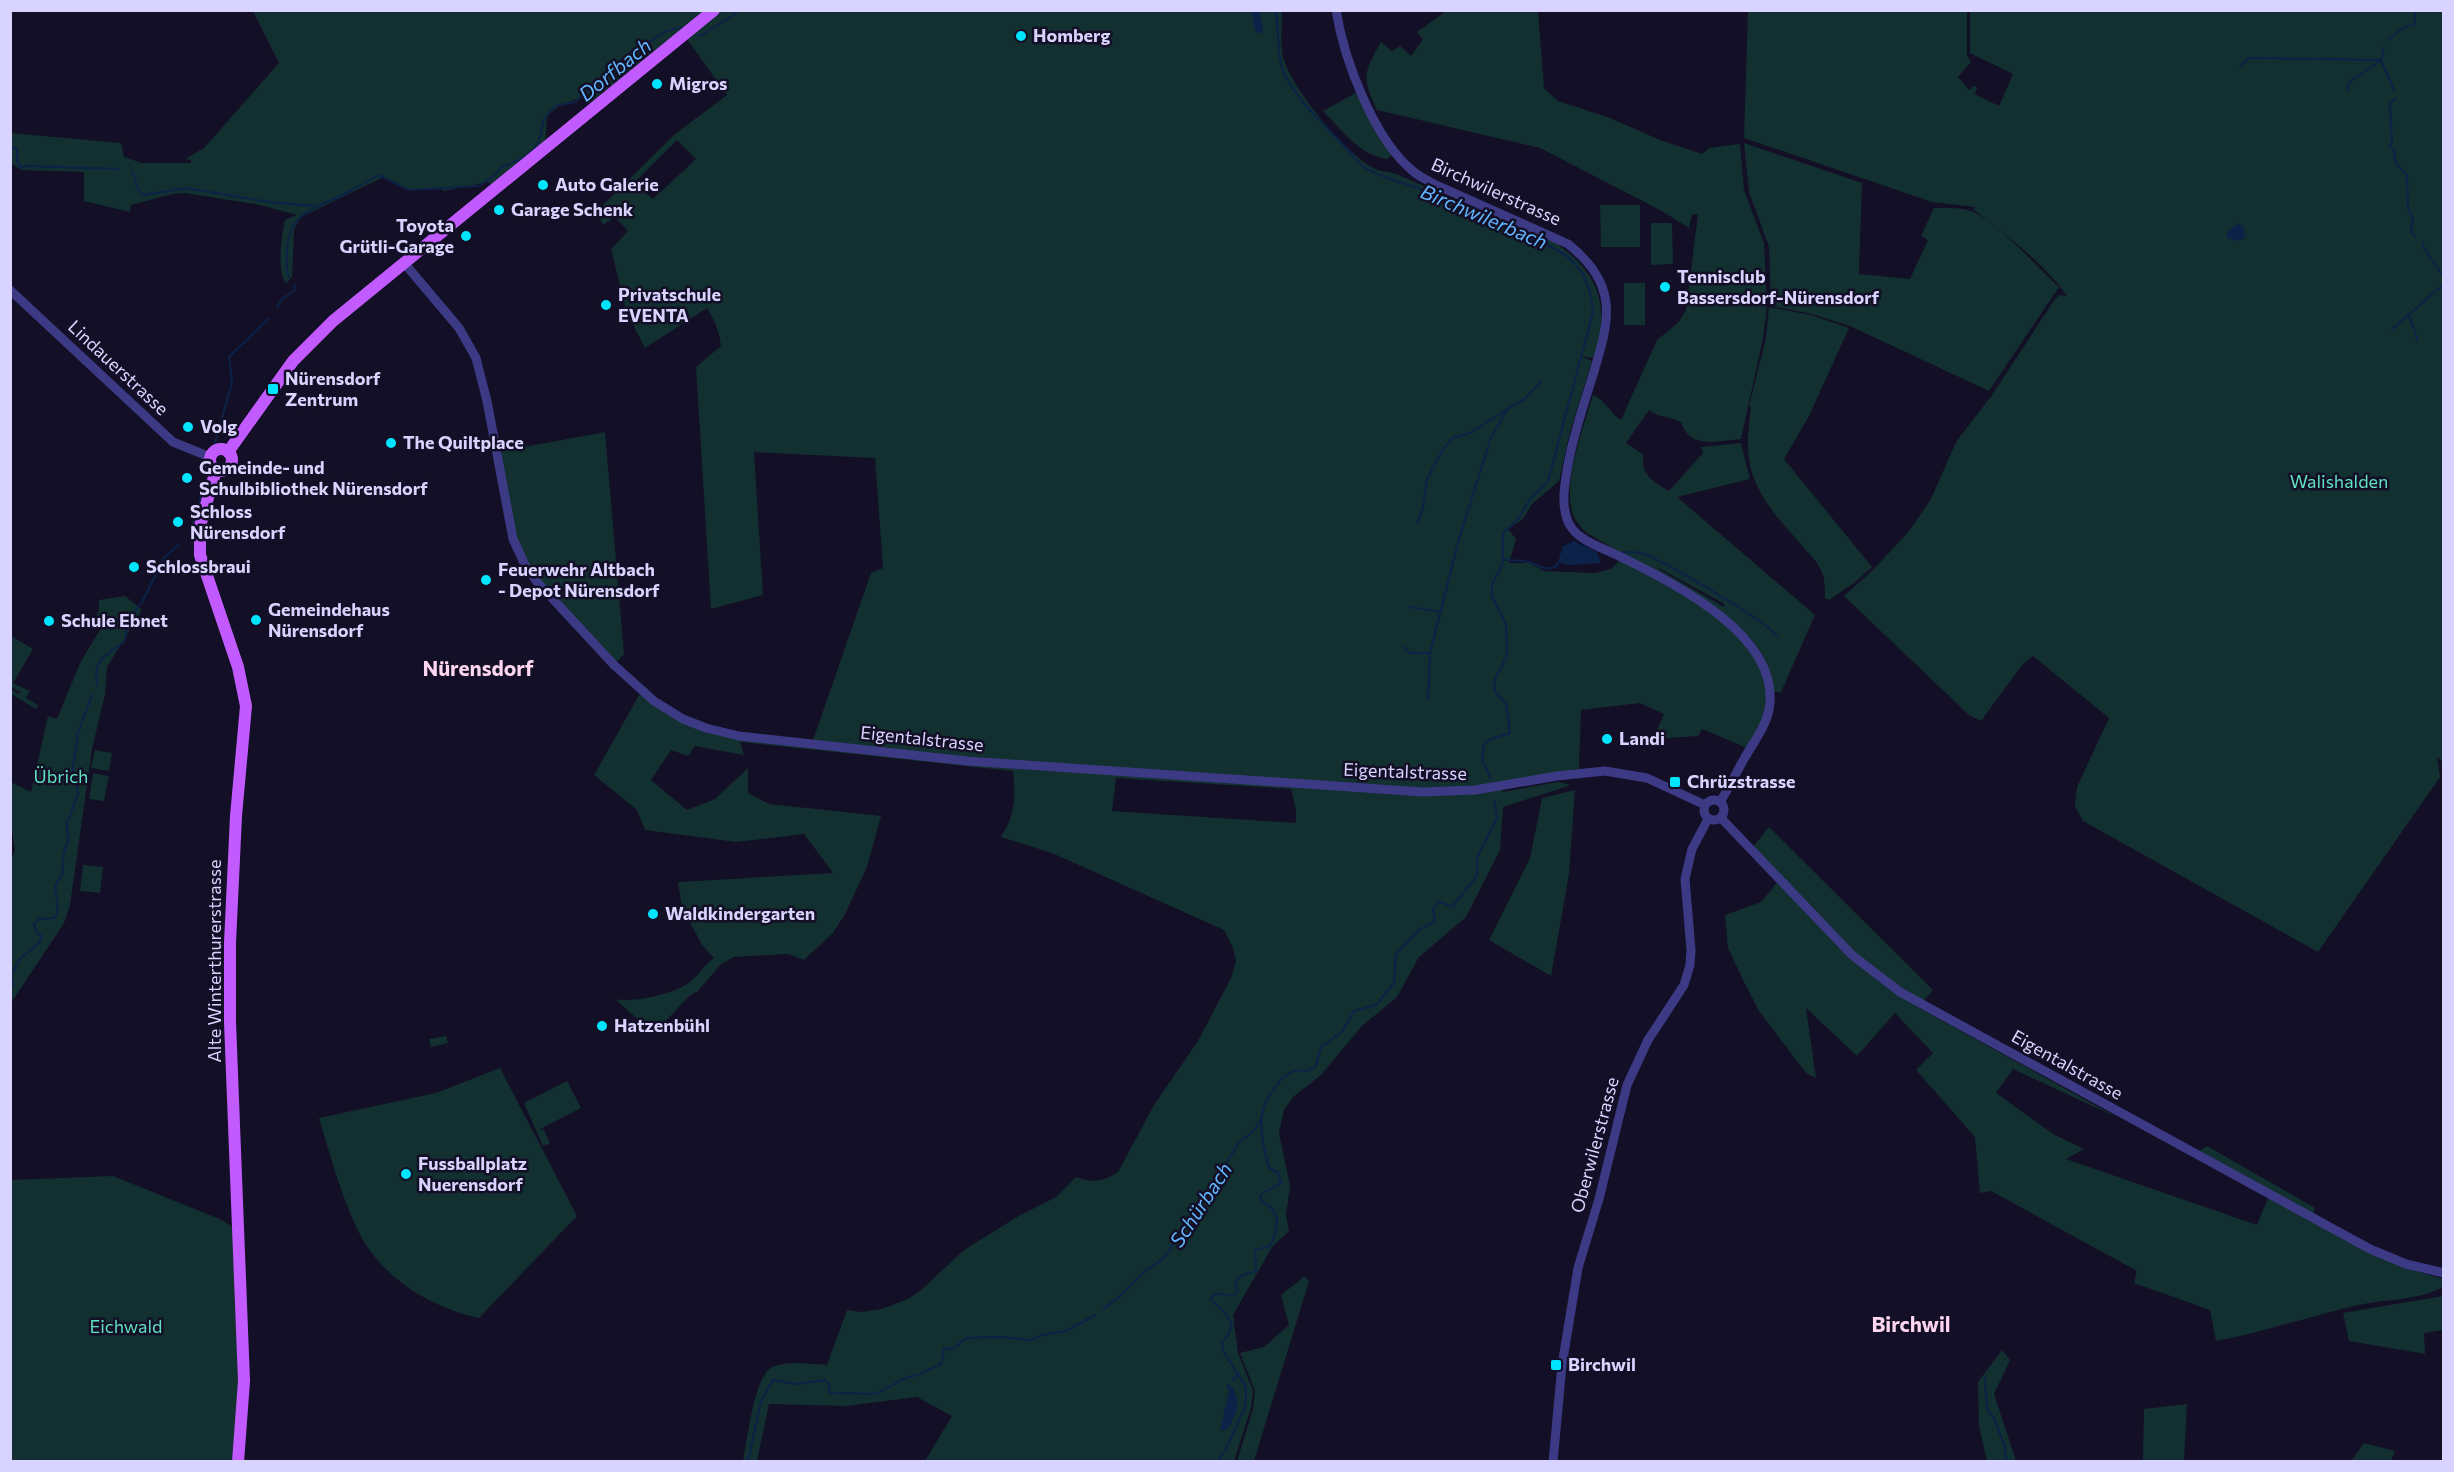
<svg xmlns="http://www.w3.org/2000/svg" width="2454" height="1472" viewBox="0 0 2454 1472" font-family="Commissioner,sans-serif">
	<rect width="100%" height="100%" fill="#130f26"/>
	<g fill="#12302f" fill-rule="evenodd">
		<path d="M253 11H1282C1282 25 1280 43 1283 57 1291 88 1348 158 1378 170 1384 172 1390 172 1396 174L1553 241C1599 272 1611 306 1594 358L1580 356 1592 361 1570 432 1559 481 1532 504 1523 519 1508 529 1516 539 1509 563H1529L1544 571 1595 573 1611 569 1620 560C1671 586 1781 639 1765 710 1763 724 1754 736 1747 748L1702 729 1698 736 1653 739 1664 714 1640 703 1581 710 1579 769 1500 782 1503 792 1557 782 1571 785 1503 807 1500 850 1466 917 1419 957 1397 997 1362 1026 1321 1075 1293 1097 1284 1110 1279 1133 1290 1186 1286 1215 1289 1231 1272 1247 1233 1315 1238 1353 1253 1391 1251 1408 1234 1461H925L952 1416 917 1397 846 1406 769 1404 757 1461H743C747 1442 754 1377 771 1368 787 1360 809 1364 827 1365L847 1310 861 1312 882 1309 908 1299 921 1290 964 1250 1017 1217 1056 1197 1076 1177C1092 1183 1104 1182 1118 1172L1154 1105 1198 1041 1231 978 1236 961 1233 948 1224 930 1052 853 1001 837C1015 816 1016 795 1013 771L740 742 744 755 695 746 688 756 671 750 651 780 687 810 715 799 748 768V793L769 804 881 816 867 867 845 914 833 933 804 960 788 954 734 957 720 965 698 991 688 997 654 1034 615 999C634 1003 676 994 691 981 700 974 704 965 714 958L702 945 682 907 678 882 833 873 804 834 736 842 645 830 637 810 594 775 642 690 699 726 812 743 871 573 883 568 875 458 754 452 763 595 711 609 696 367 721 346C719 331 715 321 707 308L645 348 627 313 611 249 628 231 615 217 603 225 596 212 675 134 727 95 684 35 595 108 582 97 559 106 547 116 545 148 497 188 488 182 444 191 438 188 409 190 384 177 301 217 294 230 292 277 286 283C276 270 282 235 285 220L297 215 260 205 184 193 173 194 131 205 130 212 84 201V172L21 170 11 163 10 133 121 143 124 157 142 163H191V160L185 159 204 148 279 63ZM677 140 696 159 653 199 634 183ZM1116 778 1291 789 1296 810V823L1112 811Z"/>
		<path d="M1446 11H1538L1544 88 1558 101 1610 118 1660 140 1702 154 1709 148 1740 144 1744 190 1764 243 1767 307 1763 338 1741 439C1718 441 1690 450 1681 422 1667 415 1662 419 1649 410L1626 443 1644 455C1639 474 1655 483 1669 491L1703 453 1701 447 1741 443 1750 479 1677 497 1815 615 1781 692H1773C1771 679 1769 665 1761 653 1727 599 1640 566 1587 533 1581 527 1576 522 1573 514 1562 482 1584 426 1593 395 1606 400 1609 413 1621 420L1657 340 1678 323 1686 310 1698 215 1692 214 1689 228 1660 210 1540 148 1377 110C1362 78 1363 73 1381 42L1392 51 1400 46 1411 56 1423 39 1417 32ZM1657 567 1725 604 1724 607 1660 570Z"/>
		<path d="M1748 11H1967V56L1971 62 1958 77 1969 90 1974 86 1977 87 1975 94 1999 106 2013 74 1970 53V11H2443V763L2437 756 2440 777 2318 952 2083 821 2075 806 2077 787 2109 718 2033 656 2022 665 1981 721 1969 715 1844 596 1874 569 1910 530 1931 499 1956 442 1992 395 2053 302 2059 295 2067 296C2049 268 2001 230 1974 210L1975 207 1932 202 1744 138Z"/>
		<path d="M1357 92 1392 155 1387 159C1359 155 1342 130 1323 111Z"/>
		<path d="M1744 143 1862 183 1859 274 1910 279 1928 240 1921 236 1934 208C1946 208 1960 207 1971 211 1996 220 2038 268 2059 287L1989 391 1850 326 1812 314 1771 306 1769 247 1749 192Z"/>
		<polygon points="1600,205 1640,205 1640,247 1601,247"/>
		<polygon points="1651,223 1672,223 1673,264 1651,265"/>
		<rect x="1624" y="283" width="21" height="42"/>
		<path d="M1769 307 1811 315 1849 328 1809 416 1784 459 1872 567 1854 583 1829 600 1825 598C1825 590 1825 582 1823 575 1819 562 1807 552 1798 541 1781 522 1762 501 1753 476 1745 453 1748 431 1751 407L1749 406 1766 338Z"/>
		<polygon points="605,432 624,654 614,665 538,583 519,553 497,452"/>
		<polygon points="125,596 142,610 107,667 105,694 92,749 70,905 64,923 11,1003 10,861 15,851 11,823 11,782 31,792 48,716 57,719 81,661 103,625 95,620 99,609 99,600"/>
		<polygon points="11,636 33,649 13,683 30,691 26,698 38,705 36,709 11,694 11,689 19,694 20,692 11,687"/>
		<polygon points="95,750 112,753 109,771 91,768"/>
		<polygon points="93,773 109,776 104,801 89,799"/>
		<polygon points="1575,790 1569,874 1551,976 1489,940 1530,858 1542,798"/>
		<path d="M1769 827 1933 990 1918 1007 2118 1118 2013 1069 1996 1093 2053 1134 2084 1149 2066 1159 2257 1225 2268 1198 2403 1267 2443 1279V1287C2417 1301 2383 1299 2354 1306 2308 1317 2263 1332 2216 1341L2210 1310 2134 1283 2137 1271 1991 1191 1980 1193 1975 1137 1916 1070 1933 1053 1895 1013 1857 1056 1806 1008 1816 1078 1806 1073 1759 1011 1743 980 1728 948 1725 915 1761 902 1781 878 1753 847Z"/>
		<polygon points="83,865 103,867 100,893 80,891"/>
		<polygon points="446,1036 448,1043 431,1047 429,1039"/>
		<path d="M500 1068 577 1216 479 1318C436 1309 393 1284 368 1248 347 1217 330 1155 319 1118L436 1093Z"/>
		<polygon points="567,1081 581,1108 538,1130 543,1129 550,1143 543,1146 524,1103"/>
		<polygon points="2207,1146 2315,1208 2313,1214 2198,1152"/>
		<polygon points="113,1176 222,1220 239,1232 238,1461 11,1461 10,1180"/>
		<polygon points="1305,1276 1309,1281 1254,1461 1237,1461 1253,1409 1255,1391 1240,1353 1264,1347 1289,1325 1281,1295"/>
		<polygon points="2443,1296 2443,1330 2424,1333 2425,1354 2349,1341 2343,1313"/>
		<polygon points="2002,1350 2010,1360 1994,1394 2016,1461 1987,1461 1979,1426 1978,1382"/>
		<polygon points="2187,1404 2184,1461 2143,1461 2144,1409"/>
		<polygon points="2364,1443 2395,1451 2391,1461 2351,1461"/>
	</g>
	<g fill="#0c2248">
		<polygon points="2239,223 2244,228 2245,238 2238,241 2227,238 2227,232"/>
		<polygon points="1574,541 1597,552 1601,563 1568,565 1558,562 1563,546"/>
		<path d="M1229 1384C1244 1398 1236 1415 1228 1429L1220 1431 1229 1390 1226 1386Z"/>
	</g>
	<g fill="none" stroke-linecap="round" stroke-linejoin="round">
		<g stroke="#0c2248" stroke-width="2">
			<path d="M1275 10C1281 33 1275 57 1286 77 1301 106 1327 126 1348 150 1354 157 1358 164 1367 169 1382 178 1402 182 1418 188 1448 199 1475 217 1505 229 1552 247 1589 253 1593 312L1548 481 1531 498 1517 520 1503 533V563L1492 585V596L1506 625 1507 656 1494 681 1495 691 1506 704 1510 733 1491 739 1484 744 1482 760 1491 779"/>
			<polyline points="698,35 702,35 741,10"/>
			<polyline points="2388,39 2405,27 2414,25 2415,13 2418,10"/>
			<polyline points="2384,48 2381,60 2394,90"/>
			<polyline points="2240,66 2249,58 2381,60"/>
			<polyline points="2349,90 2348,83 2381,60"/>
			<polyline points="2396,98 2390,104 2392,144 2389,146 2394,150 2395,162 2407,175 2408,209 2413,218 2411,230 2415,237"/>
			<polyline points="10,146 17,149 17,160 21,168 27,166 119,169"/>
			<polyline points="132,171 139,192 144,195 186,188 269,202 314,206"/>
			<polyline points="2422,242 2423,247 2444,277"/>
			<path d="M289 277C285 270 287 262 287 254 287 214 311 210 342 195 354 189 367 182 379 175L409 190 479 186 494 176 502 167 521 159 534 149 539 141 543 121 555 106 575 102 635 48 653 40 666 31 684 27"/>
			<polyline points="277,307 282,299 294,291 295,285"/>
			<polyline points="2409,316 2418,341"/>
			<polyline points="2392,329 2444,284"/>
			<polyline points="2442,355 2444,355"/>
			<polyline points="214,446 232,383 229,357 268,319"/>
			<polyline points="1417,524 1423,507 1427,479 1442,451 1452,438 1470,433 1506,410"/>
			<polyline points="191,530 205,483"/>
			<path d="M1622 552C1628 552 1635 552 1640 553 1658 556 1768 623 1777 636"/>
			<path d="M1503 559C1511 561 1521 560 1529 562 1540 566 1545 572 1557 566L1558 562"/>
			<polyline points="1410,607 1442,612"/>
			<polyline points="1403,647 1410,653 1430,653"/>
			<path d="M98 686C91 660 106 656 125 641L127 622 142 602 164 558 179 544"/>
			<polyline points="1428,700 1430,653 1460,535 1491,438 1508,408 1525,399 1541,382"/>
			<polyline points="10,988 14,985 11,976 19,960 40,942 41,935 36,932 34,924 39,919 55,918 58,910 55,887 62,874 64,852 68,841 67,824 78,793 77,784 73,778 73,766 78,733 92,695"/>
			<path d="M1103 1309C1119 1299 1129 1287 1142 1274 1152 1264 1168 1260 1172 1245L1179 1241 1181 1230 1188 1219 1195 1215 1199 1206 1220 1182 1225 1166 1239 1142 1254 1131 1261 1119"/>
			<polyline points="1985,1378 1987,1409 1993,1416 2005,1447 2006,1462"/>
			<polyline points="1233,1380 1238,1374"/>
			<polyline points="748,1462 761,1401 773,1380 797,1384 824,1380 828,1383 830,1393 876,1394 903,1379 923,1373 941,1364 944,1349 954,1348 966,1338 998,1337 1031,1340 1042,1335 1066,1331 1095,1315"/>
			<path d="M1217 1462 1226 1449 1245 1407 1246 1397V1387L1223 1351 1222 1342 1228 1336 1232 1325 1227 1315 1211 1300 1213 1295 1221 1294 1233 1296 1237 1292 1236 1283 1238 1277 1256 1271 1255 1250 1270 1246C1279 1228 1282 1211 1262 1202L1260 1195 1281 1183 1278 1172 1269 1168C1264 1151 1258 1123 1264 1106 1266 1099 1272 1092 1276 1086 1285 1074 1293 1068 1308 1071L1316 1066 1321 1047 1342 1032 1354 1011 1376 1005 1394 983 1396 954 1419 930 1435 921 1433 909 1439 901 1452 907 1477 876V857L1497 818 1494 800"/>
		</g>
		<polyline stroke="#0c2248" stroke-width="8" points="1255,10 1259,29"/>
		<g stroke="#3d3a85" stroke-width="9">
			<path d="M1336 10C1344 60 1374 140 1414 172 1420 177 1427 180 1434 184L1568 244C1621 286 1609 322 1592 378 1583 407 1573 436 1568 465 1565 483 1561 502 1567 519 1573 539 1600 547 1617 555 1671 582 1783 635 1769 710 1765 728 1753 743 1744 759 1736 773 1729 788 1720 802"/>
			<polyline points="405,264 459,328 476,358 487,401 513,539 526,567 538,583 614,665 654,701 683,719 706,728 739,736 967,761 1423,792 1475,790 1557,776 1605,771 1647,778 1705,805"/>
			<polyline points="10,290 173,442 210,457"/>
			<circle cx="1714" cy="810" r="10"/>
			<polyline points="1721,818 1852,955 1900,992 2370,1249 2406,1264 2444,1273"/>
			<polyline points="1553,1462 1562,1365 1578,1268 1599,1199 1627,1085 1648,1040 1684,985 1690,965 1691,950 1685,879 1692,849 1708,819"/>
		</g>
		<g stroke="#c25bff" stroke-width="12">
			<circle cx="221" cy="460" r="11"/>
			<polyline points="228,452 293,361 333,321 714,10"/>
			<polyline points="216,470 200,526 200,555 238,667 246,706 236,816 230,943 230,1022 244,1381 238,1462"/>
		</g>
	</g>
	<g fill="#00e5ff" stroke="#130f26" stroke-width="2">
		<circle cx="1021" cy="36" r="6"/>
		<circle cx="657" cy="84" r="6"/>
		<circle cx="543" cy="185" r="6"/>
		<circle cx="499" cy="210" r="6"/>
		<circle cx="466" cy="236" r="6"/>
		<circle cx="1665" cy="287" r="6"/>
		<circle cx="606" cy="305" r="6"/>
		<rect x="267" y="383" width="12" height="12" rx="3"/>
		<circle cx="188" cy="427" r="6"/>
		<circle cx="391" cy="443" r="6"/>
		<circle cx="187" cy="478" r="6"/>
		<circle cx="178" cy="522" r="6"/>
		<circle cx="134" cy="567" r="6"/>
		<circle cx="486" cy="580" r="6"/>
		<circle cx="256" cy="620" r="6"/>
		<circle cx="49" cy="621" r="6"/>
		<circle cx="1607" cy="739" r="6"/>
		<rect x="1669" y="776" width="12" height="12" rx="3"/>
		<circle cx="653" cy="914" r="6"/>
		<circle cx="602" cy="1026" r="6"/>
		<circle cx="406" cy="1174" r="6"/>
		<rect x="1550" y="1359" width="12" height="12" rx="3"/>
	</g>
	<g text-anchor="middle" stroke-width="5" stroke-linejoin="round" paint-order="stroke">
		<g font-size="18" font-weight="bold" fill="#d9d4ff" stroke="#130f26" text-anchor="start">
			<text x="1033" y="42">Homberg</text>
			<text x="669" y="90">Migros</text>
			<text x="555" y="191">Auto Galerie</text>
			<text x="511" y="216">Garage Schenk</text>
			<text x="454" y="232" text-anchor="end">Toyota<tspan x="454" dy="21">Grütli-Garage</tspan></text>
			<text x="1677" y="283">Tennisclub<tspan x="1677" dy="21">Bassersdorf-Nürensdorf</tspan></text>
			<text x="618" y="301">Privatschule<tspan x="618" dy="21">EVENTA</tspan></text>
			<text x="285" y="385">Nürensdorf<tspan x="285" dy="21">Zentrum</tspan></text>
			<text x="200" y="433">Volg</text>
			<text x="403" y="449">The Quiltplace</text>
			<text x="199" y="474">Gemeinde- und<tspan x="199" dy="21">Schulbibliothek Nürensdorf</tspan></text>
			<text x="190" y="518">Schloss<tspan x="190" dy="21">Nürensdorf</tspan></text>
			<text x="146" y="573">Schlossbraui</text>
			<text x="498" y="576">Feuerwehr Altbach<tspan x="498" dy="21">- Depot Nürensdorf</tspan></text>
			<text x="268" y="616">Gemeindehaus<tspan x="268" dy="21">Nürensdorf</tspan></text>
			<text x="61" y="627">Schule Ebnet</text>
			<text x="1619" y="745">Landi</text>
			<text x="1687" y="788">Chrüzstrasse</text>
			<text x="665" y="920">Waldkindergarten</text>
			<text x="614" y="1032">Hatzenbühl</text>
			<text x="418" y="1170">Fussballplatz<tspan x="418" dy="21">Nuerensdorf</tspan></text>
			<text x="1568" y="1371">Birchwil</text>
		</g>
		<g font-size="18" fill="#d9d4ff" stroke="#130f26">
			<text transform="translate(1496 192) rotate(24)" y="6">Birchwilerstrasse</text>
			<text transform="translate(118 368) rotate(43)" y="6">Lindauerstrasse</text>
			<text transform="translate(922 739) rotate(6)" y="6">Eigentalstrasse</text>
			<text transform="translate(1405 772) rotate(2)" y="6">Eigentalstrasse</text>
			<text transform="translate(215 961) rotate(-90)" y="6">Alte Winterthurerstrasse</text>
			<text transform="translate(2067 1065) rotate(29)" y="6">Eigentalstrasse</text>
			<text transform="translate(1595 1145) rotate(-75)" y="6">Oberwilerstrasse</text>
		</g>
		<g font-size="18" fill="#5fe0c0" stroke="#130f26">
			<text x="2339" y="488">Walishalden</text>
			<text x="61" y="783">Übrich</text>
			<text x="126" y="1333">Eichwald</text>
		</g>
		<g font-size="20" font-style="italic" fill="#62b6ff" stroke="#130f26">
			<text transform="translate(615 70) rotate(-39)" y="7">Dorfbach</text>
			<text transform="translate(1484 217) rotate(23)" y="7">Birchwilerbach</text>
			<text transform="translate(1201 1205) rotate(-57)" y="7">Schürbach</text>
		</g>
		<g font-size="21" font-weight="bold" fill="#ffd6f0" stroke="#130f26">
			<text x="478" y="676">Nürensdorf</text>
			<text x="1911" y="1332">Birchwil</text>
		</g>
	</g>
	<rect width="2454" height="1472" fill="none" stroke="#d9d4ff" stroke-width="24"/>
</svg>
